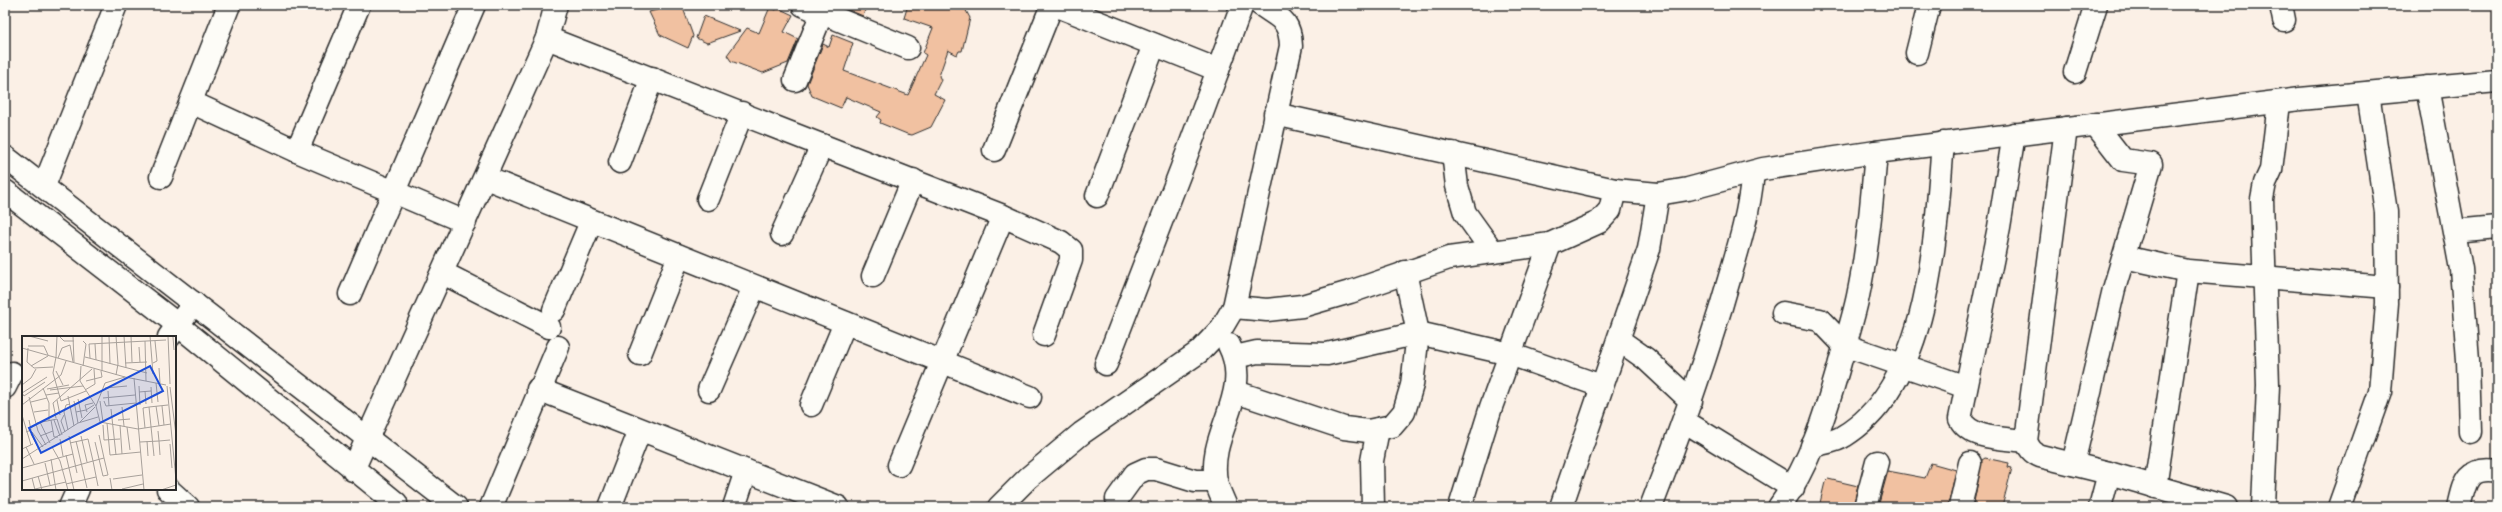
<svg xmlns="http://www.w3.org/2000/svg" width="2502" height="512" viewBox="0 0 2502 512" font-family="Dekko,sans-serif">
	<rect width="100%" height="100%" fill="#fbf0e6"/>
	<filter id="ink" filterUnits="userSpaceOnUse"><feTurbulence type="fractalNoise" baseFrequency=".025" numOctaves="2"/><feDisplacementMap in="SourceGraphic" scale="8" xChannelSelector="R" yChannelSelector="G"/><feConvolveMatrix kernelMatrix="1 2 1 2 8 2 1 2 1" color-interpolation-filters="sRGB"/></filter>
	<g filter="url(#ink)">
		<g fill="#f1c1a1" stroke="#2b2b2b">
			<polygon points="665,5 682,5 693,36 688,48 660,35 649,12 665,8"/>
			<polygon points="837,5 867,5 863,16"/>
			<polygon points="908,5 963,5 970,18 962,51 959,51 957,55 948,50 939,76 941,80 934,94 945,100 931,127 912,135 907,134 880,123 881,120 877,117 881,112 846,97 841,108 812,96 807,84 823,44 829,47 833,35 853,43 844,71 908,95 926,55 923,53 933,28 904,18"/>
			<polygon points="770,7 776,10 778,8 793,15 784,32 798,39 788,63 763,73 731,61 727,55 747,28 759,33"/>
			<polygon points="704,16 740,31 707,43 696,38"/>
			<polygon points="1985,458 2009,463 2008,467 2012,468 2002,507 1973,507 1982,460"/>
			<polygon points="1931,463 1956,470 1948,507 1878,507 1888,471 1925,478"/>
			<polygon points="1828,479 1858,486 1853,507 1819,507 1825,482"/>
		</g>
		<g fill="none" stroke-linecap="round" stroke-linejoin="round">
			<defs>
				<g id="minor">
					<polyline points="803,5 908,48"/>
					<polyline points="1055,5 1218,70"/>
					<polyline points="2281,5 2284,20"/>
					<polyline points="547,38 1003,216 1061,242 1071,250 1071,260 1044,335"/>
					<polyline points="1917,53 1929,5"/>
					<polyline points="2075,72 2096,5"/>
					<polyline points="795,80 825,5"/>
					<polyline points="2427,87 2461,269 2468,360 2470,432"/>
					<polyline points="191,102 297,151 465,222"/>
					<polyline points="1275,114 1615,190 1658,194 1688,189 1763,169 1876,152 2300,99 2497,81"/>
					<path d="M2066 128 2026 441C2029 448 2032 453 2040 456L2109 473 2226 507"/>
					<path d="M2014 134 1999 227 1960 419C1971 440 2005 438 2026 441"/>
					<polyline points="994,150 1052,5"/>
					<polyline points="297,151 359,5"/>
					<polyline points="1453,153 1457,186 1465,213 1493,252"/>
					<polyline points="620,162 652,78"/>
					<polyline points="161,177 229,5"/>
					<polyline points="486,178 1030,397"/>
					<polyline points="44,186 116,5"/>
					<polyline points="1097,196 1154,45"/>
					<polyline points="708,199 742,113"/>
					<polyline points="2455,231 2497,227"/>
					<polyline points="782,234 822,145"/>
					<polyline points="2124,257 2188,271 2387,287"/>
					<polyline points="443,273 549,327"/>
					<polyline points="873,276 913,180"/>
					<polyline points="350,294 474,5"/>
					<polyline points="1234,307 1267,310 1302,306 1350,292 1449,258 1550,244 1599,222 1610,210 1615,190"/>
					<polyline points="554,310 591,222"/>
					<polyline points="1783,313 1820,320 1844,345 1966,387"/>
					<polyline points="169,337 194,303"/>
					<polyline points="1619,340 1646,359 1691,401"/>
					<polyline points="640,354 679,256"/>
					<polyline points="1235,357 1257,352 1327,354 1418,333 1510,354 1601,386"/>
					<polyline points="1106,364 1181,170 1242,5"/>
					<polyline points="5,387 12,373"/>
					<polyline points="538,389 838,507"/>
					<polyline points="709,390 754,287"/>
					<polyline points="1236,392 1344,428 1368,431 1392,426 1404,412 1412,385 1418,333 1405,272"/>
					<polyline points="811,405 845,323"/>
					<polyline points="1684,421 1793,488"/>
					<path d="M1812 446C1822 443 1836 442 1844 436 1932 382 1935 235 1943 143"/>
					<polyline points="2073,464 2114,289 2151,164 2123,160 2095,124"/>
					<polyline points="899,465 1003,216"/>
					<polyline points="353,470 547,38 556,5"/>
					<polyline points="2155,487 2188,271"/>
					<polyline points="168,489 188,507"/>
					<polyline points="1117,499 1135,474 1146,469 1156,469 1195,481 1216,481"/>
					<polyline points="70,507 78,489"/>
					<polyline points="491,507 558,347"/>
					<polyline points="610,507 640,430"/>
					<polyline points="734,507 746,471"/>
					<path d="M999 507 1028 478 1082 433 1199 352 1221 329 1234 307 1291 46C1290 20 1280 18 1261 5"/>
					<path d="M1226 507C1223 499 1218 490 1216 481 1207 432 1254 394 1229 345"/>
					<polyline points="1373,507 1372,461 1378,429"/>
					<polyline points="1460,507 1491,407 1550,244"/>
					<polyline points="1561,507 1649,249 1658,194"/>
					<path d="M1651 507C1677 441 1700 375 1721 307 1734 261 1749 219 1753 172"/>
					<path d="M1779 507C1810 465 1825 415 1839 366 1845 343 1853 320 1858 296 1868 248 1872 200 1876 152"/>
					<polyline points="1865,507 1877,462"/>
					<polyline points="1960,507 1970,463"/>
					<polyline points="2100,507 2109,473"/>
					<polyline points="2263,507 2268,385 2262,199 2265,183 2271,170 2279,103"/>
					<polyline points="2339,507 2380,392 2387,303 2386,212 2368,93"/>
					<path d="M2459 507C2465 482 2467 466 2497 471"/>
				</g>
				<g id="tertiary">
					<polyline points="5,157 456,507"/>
					<polyline points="5,191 178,325 396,503"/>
				</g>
			</defs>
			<use href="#minor" stroke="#2b2b2b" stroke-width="25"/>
			<use href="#tertiary" stroke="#2b2b2b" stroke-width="25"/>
			<use href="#minor" stroke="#fdfcf7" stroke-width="22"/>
			<use href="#tertiary" stroke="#fdfcf7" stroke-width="22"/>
		</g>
	</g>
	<g transform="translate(22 336)">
		<rect width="154" height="154" fill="#fbf0e6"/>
		<path fill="none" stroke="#a8a19b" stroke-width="1" d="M7 0 26 5M37 0 42 5H52M51 0 52 26M80 0V35M87 0 88 28M102 0 104 32M109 0 110 26M128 0 131 38M146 0 148 48M151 1 152 14M61 5 64 8 61 30M123 5 124 45M73 8 74 24M6 10H22L26 19M117 11 118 26M0 12 103 41 144 49M6 12 5 26 12 32 31 31M34 21 31 37 39 65 64 55M34 21 35 0M63 21 125 37M36 22 40 12 48 9 51 26M68 22 67 8 144 4M103 27 125 26M131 27 135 25 133 5M9 30 26 20M59 30 58 45 74 70M137 32 138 47M34 35 41 49M94 39 96 28 94 0M103 41 83 47 74 70 78 86 116 93 149 88M112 42 122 154M64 45 80 41 79 35M134 47 136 66M0 49 9 42 14 33M117 50 118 69M145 50 154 144M129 51 130 67M148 51 154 99M21 52 27 67V85M83 52 105 50M25 53 47 49M28 54 61 50M63 54 73 48 72 33M86 55 87 70M123 55 124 68M117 56 129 55M0 57 25 41M0 57 2 60 23 46M24 59 37 57M46 60 52 90M7 61 16 95 24 109M81 62 113 59M56 63 60 82M35 64 38 79M52 65 56 87M78 65 81 86M82 65 84 70 114 67M9 66 25 62M0 69 39 39 44 25M134 70 137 90M140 70 142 89M100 71 102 90M89 73 94 119M12 76 26 74M54 76 64 74 72 69M65 76 63 69 71 67M0 79 9 109M42 79 39 85 43 96M34 82 31 67 70 33M29 84 32 101H36M32 84 38 100M96 84 108 83M18 86 28 107M58 86 73 71M15 87 35 83 40 99M85 87 88 119 119 116M81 89 82 104 98 103M98 89 100 118M105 91 108 114M123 92 121 72 127 71M46 94 42 76 44 69 48 68M136 95 137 105 148 104M4 96 9 94 7 84M10 96 21 111M9 98 17 113M18 100 31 95M47 100 55 137M59 100 65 126M38 103 41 120M54 105 65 152M125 105 126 120M73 106 81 140 86 139 82 122M118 106 137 105 138 119M148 108 150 132M4 111 12 128M30 111 38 125 46 154M0 113 11 108M44 119 52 154M132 120 127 71 146 69M0 123 56 87 76 81M29 123 34 154M23 127 28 149M0 132 51 118M16 140 20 154M10 142 13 154M88 142 90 154M91 143 120 139M0 145 71 125 66 103 48 107M44 148 74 141M76 150 71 125 82 122 77 99M13 153 44 146M100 153 121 148M139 154 154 149"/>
		<path fill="#1d4ed8" fill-opacity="0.15" stroke="#1d4ed8" stroke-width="2" d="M128 30 141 55 19 117 7 92Z"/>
		<rect width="154" height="154" fill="none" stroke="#2b2b2b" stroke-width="2"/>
	</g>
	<rect width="2502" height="512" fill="none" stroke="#fdfcf7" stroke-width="20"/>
	<rect x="10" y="10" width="2482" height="492" fill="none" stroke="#2b2b2b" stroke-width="1.5" filter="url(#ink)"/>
</svg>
